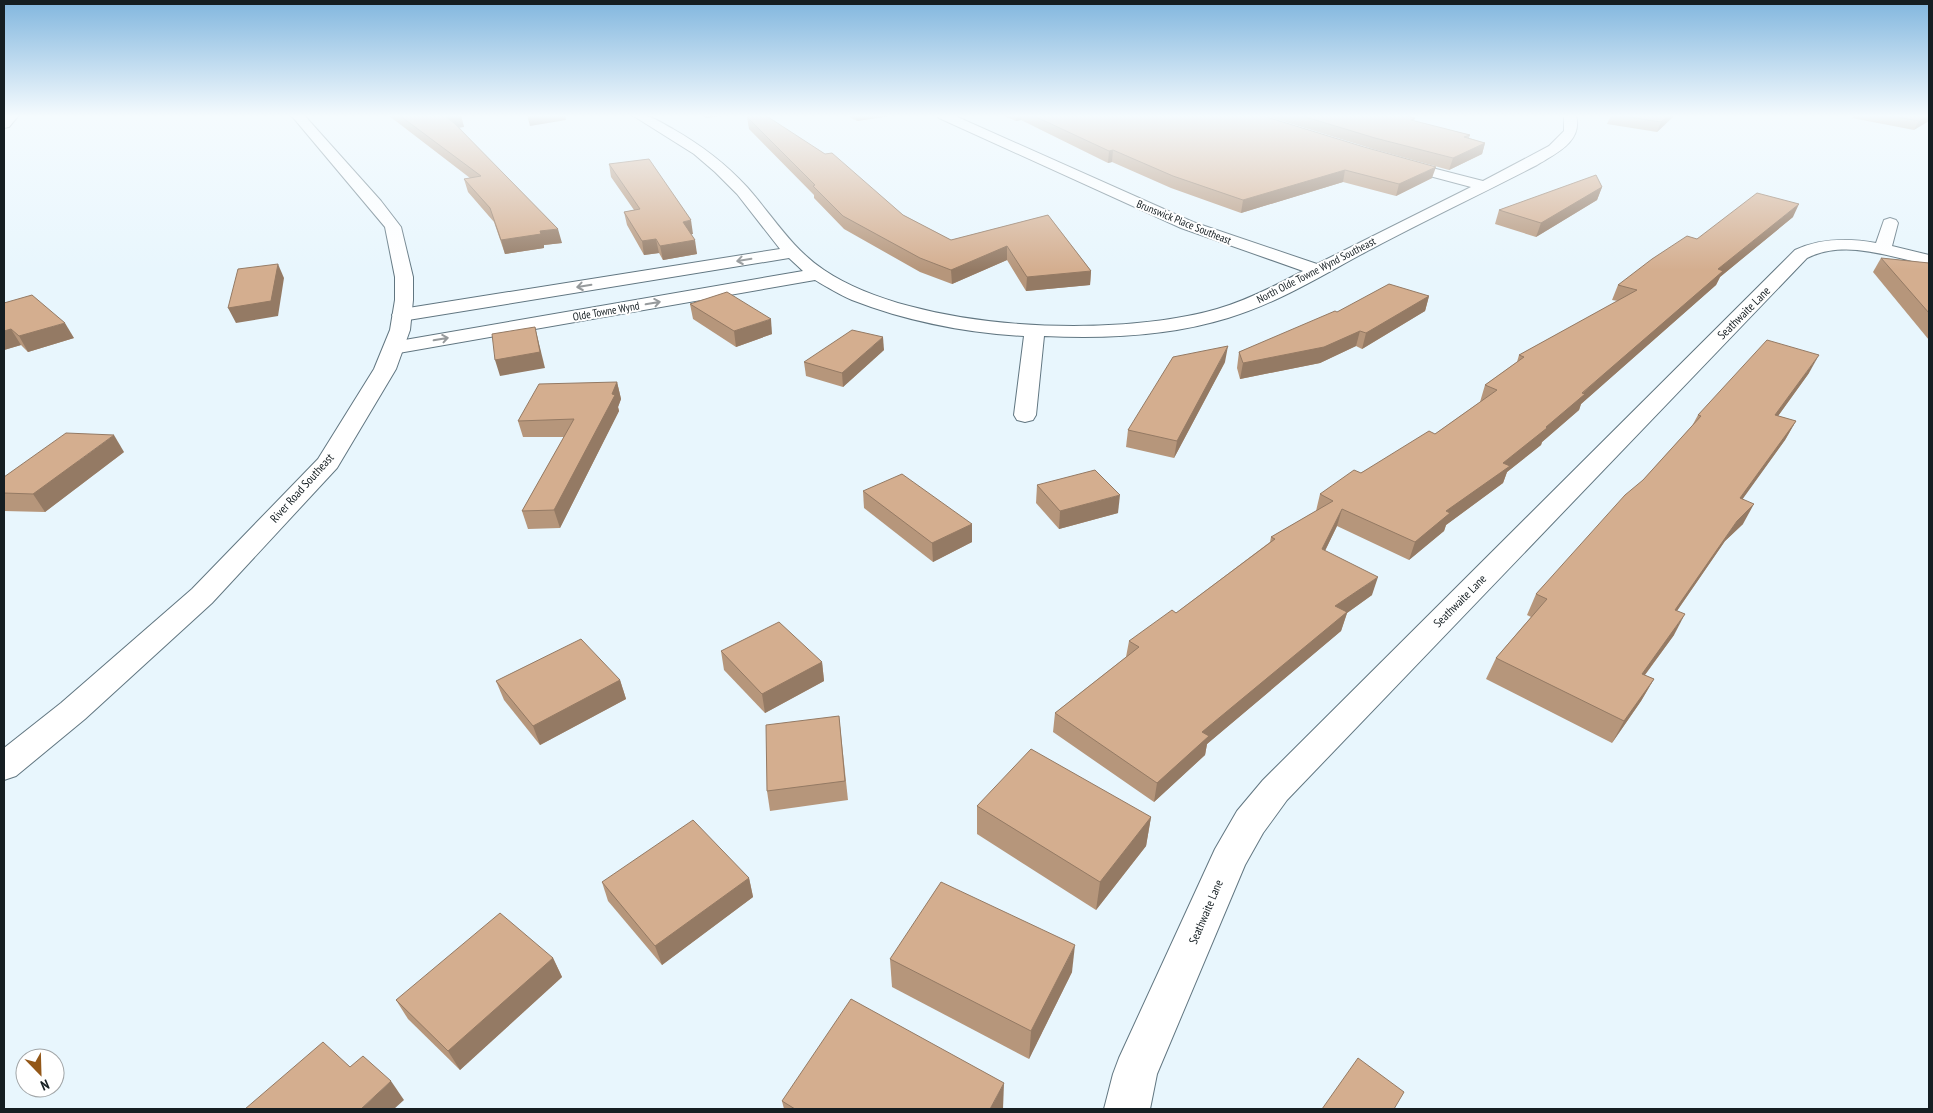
<svg xmlns="http://www.w3.org/2000/svg" width="1933" height="1113" viewBox="0 0 1933 1113" font-family="'PT Sans Narrow',sans-serif">
	<rect width="100%" height="100%" fill="#e8f6fd"/>
	<g fill="none" stroke-linecap="round" stroke-linejoin="round">
		<defs>
			<g id="minor">
				<polygon points="6,115 19,115 9,127 4,128 4,117"/>
				<path d="M632 115C649 113 658 121 673 129 701 145 725 163 747 187 772 215 792 249 824 270 915 331 1112 339 1217 309 1247 300 1275 286 1303 271L1181 228 939 118 937 115H953L1193 222 1317 264 1471 187 1392 166 1390 163 1392 160 1397 159 1483 181 1549 146 1564 131V115H1576C1583 142 1556 153 1537 165 1483 193 1428 219 1375 247 1327 272 1281 302 1228 318 1170 336 1105 339 1044 336L1036 415 1033 420 1025 422 1017 420 1014 415 1024 336C966 333 906 321 852 300 840 295 827 287 815 280L393 354 386 352 383 348 386 344 393 342 803 271 789 258 402 321 395 319 392 315 395 311 402 309 780 249 737 194 715 172 694 154Z"/>
				<path d="M1890 218 1896 220 1898 223 1892 246 1929 255V265C1890 257 1846 239 1807 258L1287 800 1263 833 1245 865 1157 1074 1150 1109H1104L1113 1074 1119 1058 1215 849 1237 811 1263 780 1795 250C1821 238 1848 238 1876 243L1884 220Z"/>
			</g>
			<polygon id="secondary" points="291,115 304,115 381,201 401,227 413,277 413,300 410,330 396,369 337,468 212,603 85,719 16,776 4,780 4,748 61,703 192,589 318,459 374,369 390,330 395,300 395,277 385,227"/>
		</defs>
		<use href="#minor" stroke="#617681" stroke-width="2"/>
		<use href="#secondary" stroke="#617681" stroke-width="2"/>
		<use href="#minor" fill="#fff" fill-rule="evenodd"/>
		<use href="#secondary" fill="#fff" fill-rule="evenodd"/>
	</g>
	<g fill="#b6967b">
		<polygon points="388,115 460,115 464,127 459,127 562,243 544,245 544,248 505,254 494,222 468,192 464,179 470,178"/>
		<polygon points="699,115 728,115 706,118"/>
		<polygon points="846,115 897,115 857,121"/>
		<polygon points="1002,115 1260,115 1432,178 1396,196 1343,182 1241,213 1171,188 1112,162 1108,163 1021,120 1016,121"/>
		<polygon points="1263,115 1402,115 1415,118 1414,121 1470,135 1469,138 1485,143 1482,154 1449,170 1373,149"/>
		<polygon points="1611,115 1675,115 1657,132 1607,124"/>
		<polygon points="1854,115 1929,115 1914,130 1852,118"/>
		<polygon points="747,117 903,215 951,240 1048,215 1091,271 1090,285 1026,291 1007,260 952,284 920,272 844,229 814,198 814,195 749,129"/>
		<polygon points="609,164 693,234 691,234 697,254 663,260 659,253 644,255 627,225 624,212 634,210 611,177"/>
		<polygon points="1602,187 1597,200 1536,237 1495,224 1499,210"/>
		<polygon points="1793,217 1720,277 1716,285 1581,404 1579,410 1542,442 1541,445 1507,472 1503,483 1446,525 1444,531 1409,560 1337,526 1325,551 1372,595 1347,613 1341,631 1207,744 1205,755 1154,802 1053,732 1055,713 1126,657 1129,641 1176,613 1270,542 1271,537 1316,511 1320,494 1435,434 1480,402 1485,385 1517,362 1519,355 1618,301 1612,300 1618,285 1697,239"/>
		<polygon points="1881,258 1929,263 1929,340 1873,272"/>
		<polygon points="1429,296 1425,311 1362,349 1356,346 1320,363 1240,379 1237,368 1239,352 1337,312"/>
		<polygon points="4,303 74,338 28,352 21,345 4,350"/>
		<polygon points="690,304 772,334 736,347 693,319"/>
		<polygon points="884,350 843,387 806,376 804,362"/>
		<polygon points="1225,362 1174,458 1126,447 1128,430"/>
		<polygon points="1809,373 1778,416 1796,421 1785,440 1742,499 1743,524 1725,541 1677,611 1674,635 1645,675 1654,679 1641,701 1612,743 1486,679 1496,658 1531,617 1527,615 1536,594 1643,480 1692,426 1698,415"/>
		<polygon points="617,382 621,399 618,407 619,411 560,528 528,529 522,511 564,437 523,437 518,421"/>
		<polygon points="124,452 45,512 4,511 4,477"/>
		<polygon points="1037,485 1118,513 1059,529 1036,503"/>
		<polygon points="863,491 972,524 972,542 933,562 864,508"/>
		<polygon points="721,651 822,662 824,681 765,713 724,670"/>
		<polygon points="620,680 626,699 540,745 504,700 496,681"/>
		<polygon points="839,716 848,800 770,811 767,791"/>
		<polygon points="977,806 1151,817 1146,846 1096,910 977,834"/>
		<polygon points="749,878 753,897 662,965 608,901 602,882"/>
		<polygon points="553,958 562,977 460,1070 408,1019 396,1000"/>
		<polygon points="890,959 1072,972 1029,1059 892,987"/>
		<polygon points="782,1101 1003,1109 784,1109"/>
	</g>
	<g fill="#947a64">
		<polygon points="461,115 464,127 450,129 446,117"/>
		<polygon points="527,115 565,115 566,120 530,126"/>
		<polygon points="705,115 728,115 706,118"/>
		<polygon points="856,115 897,115 857,121"/>
		<polygon points="1017,115 1022,115 1021,120 1016,121"/>
		<polygon points="1669,115 1675,115 1657,132 1661,122"/>
		<polygon points="1929,115 1929,121 1914,130 1919,121"/>
		<polygon points="1485,143 1482,154 1449,170 1453,158"/>
		<polygon points="1113,150 1112,162 1108,163 1109,151"/>
		<polygon points="1436,167 1432,178 1396,196 1399,184"/>
		<polygon points="1345,170 1343,182 1241,213 1243,200"/>
		<polygon points="1602,187 1597,200 1536,237 1541,223"/>
		<polygon points="1799,204 1793,217 1720,277 1716,285 1581,404 1579,410 1542,442 1541,445 1507,472 1503,483 1446,525 1444,531 1409,560 1415,542 1446,511 1546,427 1718,269"/>
		<polygon points="691,220 693,234 685,235 683,222"/>
		<polygon points="558,229 562,243 544,245 544,248 505,254 501,240 540,231"/>
		<polygon points="656,239 659,253 644,255 642,241"/>
		<polygon points="695,240 697,254 663,260 660,246"/>
		<polygon points="1007,246 1007,260 952,284 951,270"/>
		<polygon points="278,264 284,278 278,316 236,323 228,308"/>
		<polygon points="1091,271 1090,285 1026,291 1027,277"/>
		<polygon points="1429,296 1425,311 1362,349 1366,333"/>
		<polygon points="771,319 772,334 736,347 734,331"/>
		<polygon points="65,323 74,338 28,352 19,336"/>
		<polygon points="535,327 545,368 500,376 495,360"/>
		<polygon points="11,329 21,345 4,350 4,331"/>
		<polygon points="1360,331 1356,346 1320,363 1240,379 1243,363"/>
		<polygon points="883,337 884,350 843,387 842,373"/>
		<polygon points="1228,346 1225,362 1174,458 1177,441"/>
		<polygon points="1819,355 1809,373 1765,434 1775,415"/>
		<polygon points="617,382 621,399 618,407 619,411 560,528 554,510"/>
		<polygon points="1796,421 1785,440 1729,518 1740,498"/>
		<polygon points="114,435 124,452 45,512 33,494"/>
		<polygon points="1120,495 1118,513 1059,529 1060,511"/>
		<polygon points="1754,504 1743,524 1725,541 1663,631 1675,610 1737,521"/>
		<polygon points="1342,509 1337,526 1317,567 1322,549"/>
		<polygon points="972,524 972,542 933,562 932,543"/>
		<polygon points="1378,577 1372,595 1347,613 1341,631 1207,744 1205,755 1154,802 1157,783 1202,732 1335,606"/>
		<polygon points="1685,614 1674,635 1630,695 1642,674"/>
		<polygon points="822,662 824,681 765,713 762,694"/>
		<polygon points="1654,679 1641,701 1612,743 1624,721"/>
		<polygon points="620,680 626,699 540,745 533,726"/>
		<polygon points="1151,817 1146,846 1096,910 1100,882"/>
		<polygon points="749,878 753,897 662,965 655,946"/>
		<polygon points="1075,945 1072,972 1029,1059 1031,1031"/>
		<polygon points="553,958 562,977 460,1070 448,1051"/>
		<polygon points="391,1081 404,1100 394,1109 361,1109"/>
		<polygon points="1004,1083 1003,1109 990,1109"/>
	</g>
	<g fill="#d4ae8f" stroke="#947a64">
		<polygon points="399,115 461,115 446,117 454,123 558,229 540,231 541,234 501,240 490,208 464,179 481,176"/>
		<polygon points="750,115 765,115 825,154 832,153 903,215 951,240 1048,215 1091,271 1027,277 1007,246 951,270 920,258 843,216 813,186 815,185 747,117"/>
		<polygon points="1032,115 1260,115 1364,147 1436,167 1399,184 1345,170 1243,200 1173,176 1113,150 1109,151"/>
		<polygon points="1299,115 1402,115 1415,118 1411,120 1470,135 1464,137 1485,143 1453,158 1375,138"/>
		<polygon points="1617,115 1669,115 1661,122"/>
		<polygon points="1886,115 1929,115 1919,121"/>
		<polygon points="649,159 691,220 683,222 695,240 660,246 656,239 642,241 624,212 640,209 609,164"/>
		<polygon points="1596,175 1602,187 1541,223 1499,210"/>
		<polygon points="1757,193 1799,204 1718,269 1723,271 1582,393 1585,394 1546,427 1547,428 1503,463 1510,466 1446,511 1450,513 1415,542 1342,509 1322,549 1378,577 1335,606 1347,612 1202,732 1209,736 1157,783 1055,713 1139,647 1129,641 1172,610 1176,613 1275,539 1271,537 1333,501 1320,494 1354,470 1361,473 1429,431 1435,434 1497,390 1485,385 1524,357 1519,355 1637,290 1618,285 1652,259 1687,236 1697,239"/>
		<polygon points="1881,258 1929,263 1929,313"/>
		<polygon points="278,264 271,301 228,308 238,269"/>
		<polygon points="1389,284 1429,296 1366,333 1360,331 1324,347 1243,363 1239,352 1335,311 1337,312"/>
		<polygon points="727,292 771,319 734,331 690,304"/>
		<polygon points="32,295 65,323 19,336 11,329 4,331 4,303"/>
		<polygon points="535,327 540,352 495,360 492,334"/>
		<polygon points="852,330 883,337 842,373 804,362"/>
		<polygon points="1767,340 1819,355 1775,415 1796,421 1740,498 1754,504 1737,521 1675,610 1685,614 1642,674 1654,679 1624,721 1496,658 1547,599 1536,594 1625,495 1643,480 1701,416 1698,415"/>
		<polygon points="1228,346 1177,441 1128,430 1173,357"/>
		<polygon points="617,382 612,394 615,395 554,510 522,511 574,419 518,421 539,384"/>
		<polygon points="66,433 114,435 33,494 4,493 4,477"/>
		<polygon points="1095,470 1120,495 1060,511 1037,485"/>
		<polygon points="902,474 972,524 932,543 863,491"/>
		<polygon points="779,622 822,662 762,694 721,651"/>
		<polygon points="581,639 620,680 533,726 496,681"/>
		<polygon points="839,716 845,781 767,791 766,725"/>
		<polygon points="1031,749 1151,817 1100,882 977,806"/>
		<polygon points="693,820 749,878 655,946 602,882"/>
		<polygon points="941,882 1075,945 1031,1031 890,959"/>
		<polygon points="500,913 553,958 448,1051 396,1000"/>
		<polygon points="851,999 1004,1083 990,1109 795,1109 782,1101"/>
		<polygon points="323,1042 350,1067 363,1056 391,1081 361,1109 245,1109"/>
		<polygon points="1358,1058 1404,1092 1394,1109 1322,1109"/>
	</g>
	<defs><path id="oneway-shaft" d="M-6 0H5M1.5-3L5.5 0L1.5 3" fill="none" stroke-width="1.6" stroke-linecap="round" stroke-linejoin="round" transform="scale(1.25)"/></defs>
	<g stroke="#969a9c">
		<use href="#oneway-shaft" transform="translate(744 260) rotate(171)"/>
		<use href="#oneway-shaft" transform="translate(584 286) rotate(171)"/>
		<use href="#oneway-shaft" transform="translate(653 303) rotate(-10)"/>
		<use href="#oneway-shaft" transform="translate(441 339) rotate(-10)"/>
	</g>
	<linearGradient id="sky" x2="0" y2="1"><stop stop-color="#81b6de"/><stop offset="0.43" stop-color="#f5fbfe"/><stop offset="1" stop-color="#f5fbfe" stop-opacity="0"/></linearGradient>
	<rect width="1933" height="270" fill="url(#sky)"/>
	<g text-anchor="middle" stroke-width="4" stroke-linejoin="round" paint-order="stroke">
		<g font-size="11" fill="#151e22" stroke="#fff">
			<text transform="translate(1184 222) rotate(22)" y="4">Brunswick Place Southeast</text>
			<text transform="translate(1316 270) rotate(-27)" y="4">North Olde Towne Wynd Southeast</text>
			<text transform="translate(606 311) rotate(-10)" y="4">Olde Towne Wynd</text>
		</g>
		<g font-size="12" fill="#151e22" stroke="#fff">
			<text transform="translate(1744 313) rotate(-45)" y="4">Seathwaite Lane</text>
			<text transform="translate(302 488) rotate(-48)" y="4">River Road Southeast</text>
			<text transform="translate(1460 601) rotate(-45)" y="4">Seathwaite Lane</text>
			<text transform="translate(1206 912) rotate(-67)" y="4">Seathwaite Lane</text>
		</g>
	</g>
	<rect width="1933" height="1113" fill="none" stroke="#151e22" stroke-width="10"/>
	<g transform="translate(40 1073) rotate(157)"><circle r="24" fill="#ffffff" stroke="#a1a5a7"/>
	<path d="M0-4L9 19L0 12L-9 19Z" fill="#935718"/>
	<text y="-8" font-size="14" font-weight="bold" text-anchor="middle" fill="#151e22">N</text>
	</g>
</svg>
